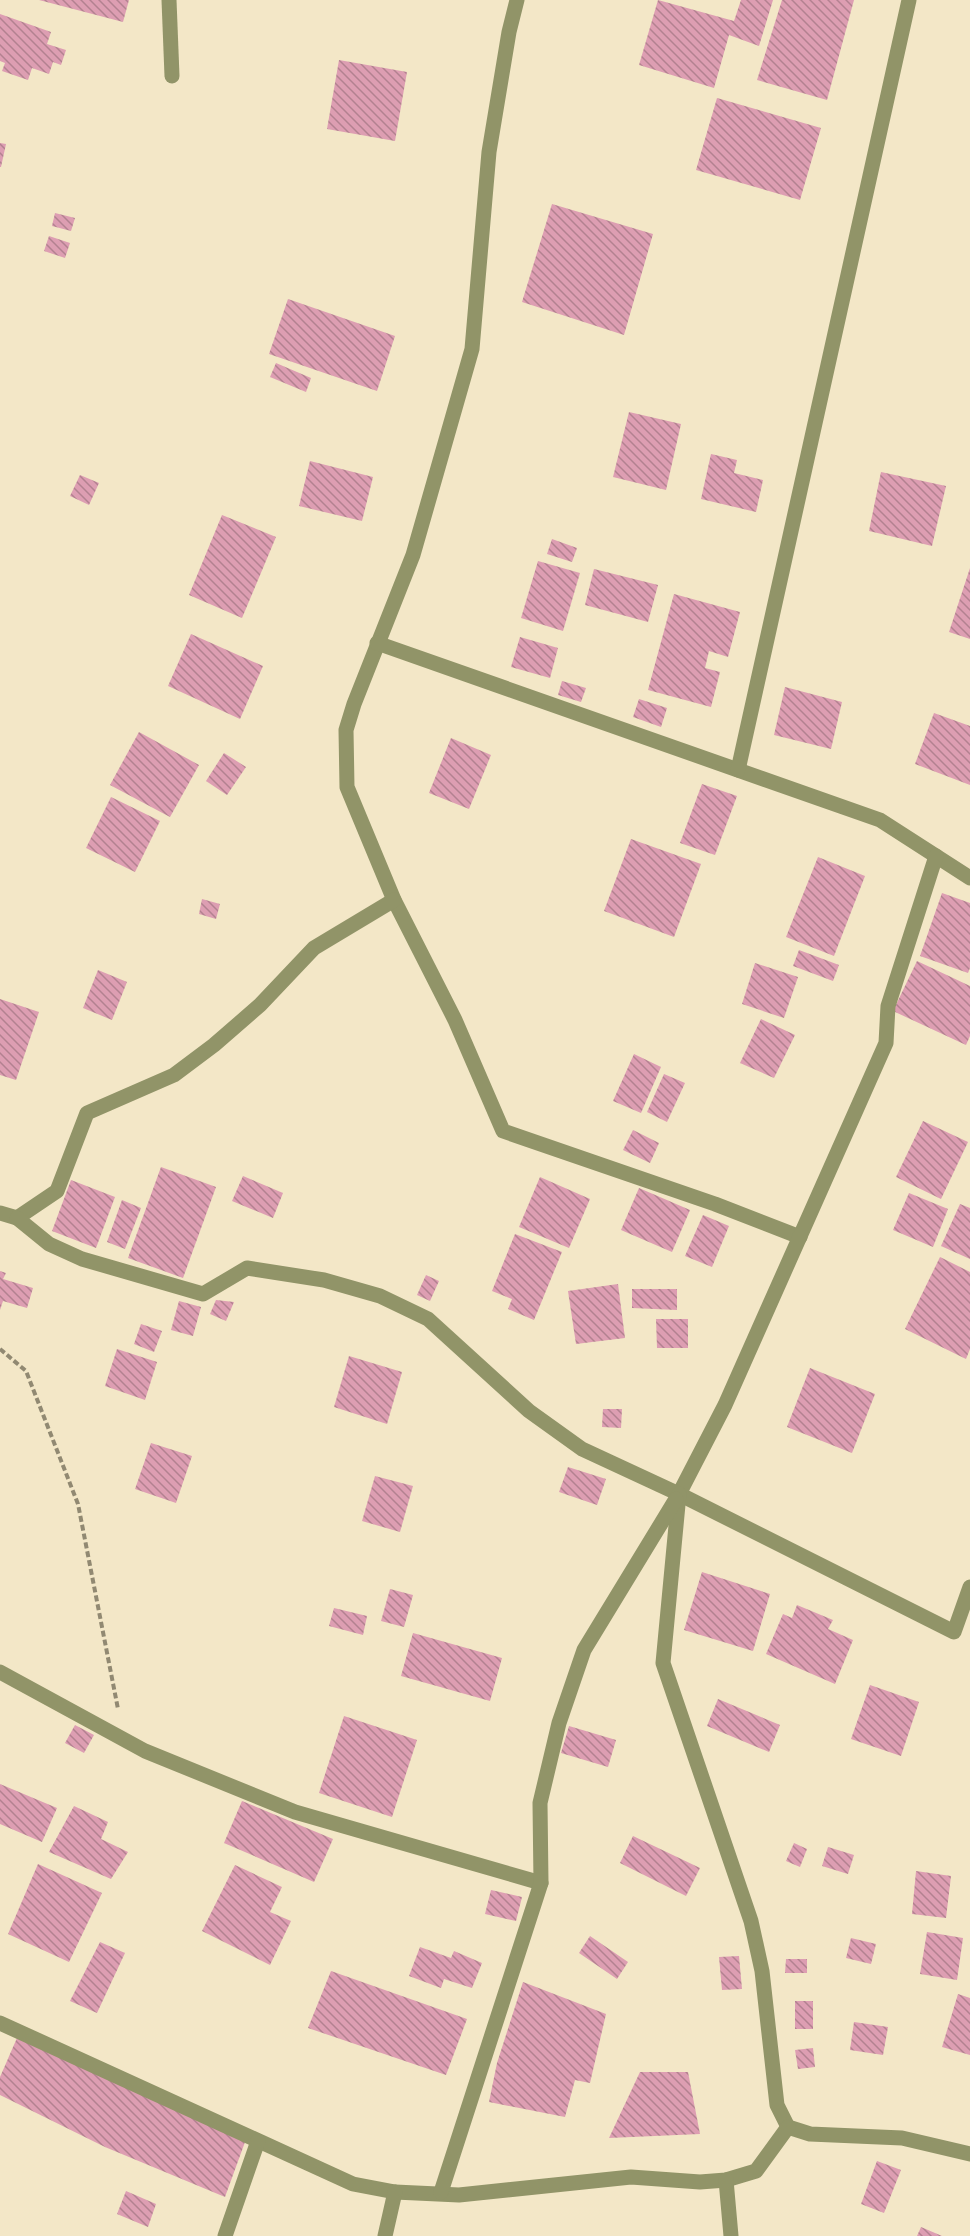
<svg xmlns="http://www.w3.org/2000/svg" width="970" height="2236" viewBox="0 0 970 2236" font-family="'Open Sans',sans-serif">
	<defs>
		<pattern id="building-back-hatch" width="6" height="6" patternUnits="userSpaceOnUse" patternTransform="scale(1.5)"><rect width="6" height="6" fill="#dd9eb2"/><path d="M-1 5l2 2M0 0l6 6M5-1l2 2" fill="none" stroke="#b38190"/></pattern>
	</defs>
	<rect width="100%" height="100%" fill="#f3e7c7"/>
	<g fill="url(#building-back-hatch)">
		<polygon points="39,0 129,0 123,22"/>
		<polygon points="658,0 734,21 741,0 773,0 759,46 729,35 714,88 639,65"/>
		<polygon points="782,0 854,0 827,100 757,80"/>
		<polygon points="0,14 51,32 47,44 66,50 61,65 53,62 49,74 32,68 28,80 2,71 5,63 0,61"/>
		<polygon points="339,60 407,72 395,141 327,129"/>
		<polygon points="717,98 821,128 800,200 696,170"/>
		<polygon points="0,143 6,144 1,167 0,167"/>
		<polygon points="552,204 653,234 624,335 522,302"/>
		<polygon points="55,213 75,218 71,231 52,226"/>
		<polygon points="49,236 70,243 65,258 44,251"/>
		<polygon points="288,299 395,336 377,391 269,354"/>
		<polygon points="276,363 311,378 306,392 270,377"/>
		<polygon points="629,412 681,424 666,490 613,477"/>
		<polygon points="711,454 737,460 734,473 763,480 756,512 701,499"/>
		<polygon points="310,461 373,477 362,521 299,506"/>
		<polygon points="881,472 946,486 932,546 869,531"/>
		<polygon points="80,475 99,483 89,505 70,496"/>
		<polygon points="222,515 276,537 242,618 189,595"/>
		<polygon points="552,539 577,548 572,562 547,554"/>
		<polygon points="538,561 580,573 563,631 521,618"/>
		<polygon points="970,568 970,639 949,632"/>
		<polygon points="594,569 658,585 648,622 585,605"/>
		<polygon points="674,594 740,612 728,657 709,651 705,668 720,672 711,707 648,690"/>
		<polygon points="191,634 263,666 240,719 168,686"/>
		<polygon points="520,637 558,648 550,678 511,667"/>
		<polygon points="562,681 586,688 581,702 558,695"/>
		<polygon points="785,687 842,702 831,749 774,735"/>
		<polygon points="639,699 667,708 661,727 633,717"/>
		<polygon points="934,713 970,726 970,785 915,764"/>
		<polygon points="139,732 199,765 170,817 110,785"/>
		<polygon points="451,738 491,755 469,809 429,793"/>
		<polygon points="224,753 246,767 227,795 206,781"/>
		<polygon points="702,784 737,796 715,855 680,843"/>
		<polygon points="111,797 160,821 135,872 86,848"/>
		<polygon points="631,839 701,864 674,937 604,911"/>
		<polygon points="818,857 865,876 834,956 786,937"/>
		<polygon points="942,893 970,903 970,968 968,973 920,956"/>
		<polygon points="202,899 220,904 216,919 199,914"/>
		<polygon points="799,950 839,965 833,981 793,966"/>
		<polygon points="917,961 970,986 970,1036 966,1045 893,1011"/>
		<polygon points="755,963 798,977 784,1018 742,1004"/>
		<polygon points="98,970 127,982 112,1020 83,1008"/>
		<polygon points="0,999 39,1012 16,1080 0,1075"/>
		<polygon points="761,1019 795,1035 774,1078 740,1063"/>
		<polygon points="634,1054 661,1067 641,1113 613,1101"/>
		<polygon points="664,1074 685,1083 667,1122 647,1112"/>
		<polygon points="923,1121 968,1142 941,1199 896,1177"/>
		<polygon points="633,1130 659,1143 650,1163 623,1150"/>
		<polygon points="161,1167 216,1187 183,1278 128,1258"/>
		<polygon points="243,1176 283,1193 273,1218 232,1201"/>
		<polygon points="540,1177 590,1199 569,1248 519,1227"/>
		<polygon points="71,1180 115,1197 96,1248 52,1231"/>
		<polygon points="639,1188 690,1210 672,1252 621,1230"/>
		<polygon points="909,1193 948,1209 933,1247 893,1230"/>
		<polygon points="122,1200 141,1208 125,1249 107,1242"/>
		<polygon points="960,1204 970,1208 970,1259 941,1246"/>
		<polygon points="703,1215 729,1226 712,1267 685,1256"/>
		<polygon points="515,1234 562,1252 534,1320 508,1309 512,1299 492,1291"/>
		<polygon points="940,1257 970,1272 970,1349 966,1359 905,1329"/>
		<polygon points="0,1271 6,1273 3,1279 33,1288 27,1308 3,1301 0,1310"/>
		<polygon points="426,1275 439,1281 430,1301 417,1295"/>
		<polygon points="618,1284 625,1338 576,1344 568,1291"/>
		<polygon points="632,1289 677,1289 677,1310 632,1308"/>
		<polygon points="216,1300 234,1302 226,1321 210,1314"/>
		<polygon points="179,1301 201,1307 193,1336 171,1330"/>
		<polygon points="656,1319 688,1319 688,1348 657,1348"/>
		<polygon points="141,1324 162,1331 154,1352 134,1344"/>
		<polygon points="117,1349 157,1362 145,1400 105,1386"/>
		<polygon points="349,1356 402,1372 387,1424 334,1407"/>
		<polygon points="810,1368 875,1394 852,1453 787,1427"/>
		<polygon points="603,1409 622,1409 621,1428 602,1427"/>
		<polygon points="151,1443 192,1456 176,1503 135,1489"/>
		<polygon points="568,1467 606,1479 597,1505 559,1492"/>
		<polygon points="375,1476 413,1486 400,1532 362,1521"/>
		<polygon points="702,1572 770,1594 753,1651 684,1630"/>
		<polygon points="390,1589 413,1595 404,1627 381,1621"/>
		<polygon points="797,1605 833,1620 828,1629 853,1640 835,1684 766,1654 783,1614 792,1618"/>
		<polygon points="334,1608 367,1616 363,1635 329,1626"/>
		<polygon points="413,1633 502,1658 490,1701 401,1676"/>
		<polygon points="870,1685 919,1702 901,1756 851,1739"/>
		<polygon points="718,1699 780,1725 769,1752 707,1726"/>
		<polygon points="344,1716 417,1740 392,1817 319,1793"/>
		<polygon points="75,1725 94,1735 84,1753 65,1743"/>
		<polygon points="569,1726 616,1740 608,1767 561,1753"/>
		<polygon points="0,1784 57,1808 42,1842 0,1824"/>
		<polygon points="242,1801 333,1839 314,1882 224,1843"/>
		<polygon points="74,1806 108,1822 101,1839 128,1852 111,1879 49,1852"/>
		<polygon points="633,1836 700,1868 686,1896 620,1863"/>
		<polygon points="794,1843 807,1849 800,1867 786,1861"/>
		<polygon points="828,1847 854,1855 848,1874 822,1866"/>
		<polygon points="38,1864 102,1893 69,1962 8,1934"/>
		<polygon points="235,1865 282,1887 270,1912 291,1921 270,1965 202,1931"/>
		<polygon points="916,1871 951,1876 946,1918 912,1914"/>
		<polygon points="491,1890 522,1897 516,1921 485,1914"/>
		<polygon points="927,1932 963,1938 957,1980 920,1974"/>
		<polygon points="590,1936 628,1962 617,1979 579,1953"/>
		<polygon points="851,1938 876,1944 871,1964 846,1958"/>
		<polygon points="100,1942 125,1953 97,2013 70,2001"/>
		<polygon points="420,1947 451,1958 454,1951 482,1963 472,1988 444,1979 441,1988 409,1976"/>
		<polygon points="739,1956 742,1989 722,1990 719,1957"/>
		<polygon points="786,1959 807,1959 807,1973 785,1973"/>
		<polygon points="331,1971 467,2019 446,2075 308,2028"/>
		<polygon points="523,1982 606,2014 590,2083 575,2080 565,2117 489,2102 497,2063"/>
		<polygon points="958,1994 970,1998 970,2055 942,2047"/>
		<rect x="795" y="2001" width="18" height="28"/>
		<polygon points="854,2022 888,2027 883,2055 850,2050"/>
		<polygon points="17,2038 245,2142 225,2197 105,2147 0,2095 0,2077"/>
		<polygon points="813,2048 815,2067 798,2069 795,2050"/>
		<polygon points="640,2072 688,2072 700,2134 609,2138"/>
		<polygon points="877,2161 901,2170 884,2213 861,2204"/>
		<polygon points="126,2191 156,2204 148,2227 117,2214"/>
		<polygon points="921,2227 942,2236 917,2236"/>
	</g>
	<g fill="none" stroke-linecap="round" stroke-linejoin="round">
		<polyline stroke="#918972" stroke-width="4" stroke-dasharray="6 3" stroke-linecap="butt" points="0,1349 26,1371 78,1504 118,1709"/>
		<g stroke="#919468" stroke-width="15">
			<polyline points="169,0 172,76"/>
			<polyline points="517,0 509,32 489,152 472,349 413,555 354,704 346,730 347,787 394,900 455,1020 503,1131 715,1204 800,1237"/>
			<polyline points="377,643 880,820 970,878"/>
			<polyline points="738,770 909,0"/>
			<polyline points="936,856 888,1006 886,1043 725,1405 679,1494 954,1632 970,1587"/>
			<polyline points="0,1213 17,1218 57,1191 87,1113 174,1075 214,1045 260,1005 314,948 394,900"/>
			<polyline points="17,1218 49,1244 82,1259 203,1294 247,1268 324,1280 380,1296 428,1319 529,1411 582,1449 679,1494"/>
			<polyline points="679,1494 663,1663 751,1921 762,1971 777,2105 788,2127 810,2134 902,2138 970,2154"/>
			<polyline points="0,1672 145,1751 295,1812 541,1883"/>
			<polyline points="0,2023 353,2184 395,2192 459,2195 631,2177 700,2182 726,2180 756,2171 788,2127"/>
			<polyline points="726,2180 731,2236"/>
			<polyline points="441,2192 541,1883 540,1803 559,1723 584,1650 676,1499"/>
			<polyline points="225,2236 258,2141"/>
			<polyline points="385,2236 395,2192"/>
		</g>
	</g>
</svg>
